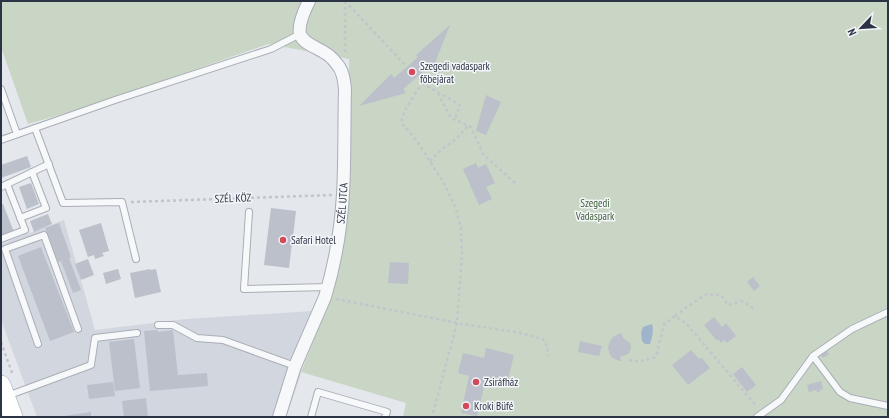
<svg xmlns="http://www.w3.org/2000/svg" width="889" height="418" viewBox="0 0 889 418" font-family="'PT Sans Narrow',sans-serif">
	<rect width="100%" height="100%" fill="#e4e7ec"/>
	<polygon fill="#d2d6de" points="64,220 95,330 186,319 313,311 300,377 286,417 37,417 1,320 1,244"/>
	<polygon fill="#c9d6c5" points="1,1 888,1 888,417 403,417 406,403 301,372 330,298 343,242 350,193 349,59 268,44 93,105 28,124 1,47"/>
	<path fill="#9fb4cc" d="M652 324C654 331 652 337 650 344H645L642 341 641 332 643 327Z"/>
	<g fill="#bbc0ca">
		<polygon points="450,25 433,68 430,66 403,89 406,93 359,106 391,74 394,78 407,67 418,57 416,55"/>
		<polygon points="486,95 501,102 486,135 476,131"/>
		<polygon points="27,156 31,167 1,178 1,165"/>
		<polygon points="476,163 478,168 486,164 495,183 486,187 492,199 479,205 463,169"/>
		<polygon points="31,183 39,204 27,209 19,187"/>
		<polygon points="3,204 16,237 4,241 1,235 1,205"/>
		<polygon points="271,208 296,211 293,237 299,237 298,244 292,243 289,268 264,265"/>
		<polygon points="48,214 52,224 34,232 30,221"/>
		<polygon points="59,223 71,257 69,258 81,290 73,293 61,261 58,262 45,228"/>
		<polygon points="101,223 109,251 102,253 104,256 95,259 94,255 88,257 79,230"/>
		<polygon points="41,247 74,332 50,341 18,256"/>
		<polygon points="88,259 94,275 81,280 75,264"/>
		<polygon points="390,262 409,263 408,284 388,283"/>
		<polygon points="118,269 121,279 106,284 103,273"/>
		<polygon points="150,269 150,270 156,269 161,292 135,298 130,273"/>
		<polygon points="753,277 760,286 754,291 747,282"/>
		<polygon points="714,317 722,327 726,323 736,336 727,343 724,340 721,343 718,339 717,341 704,325"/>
		<polygon points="157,330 158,332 173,330 178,375 207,373 208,386 150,391 144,331"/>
		<polygon points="621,333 624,339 630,343 631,348 629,353 628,354 620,357 621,361 619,361 613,358 610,355 608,347 610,341 613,337"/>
		<polygon points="134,339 140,388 115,391 109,342"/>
		<polygon points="580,341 602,346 599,356 578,352"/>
		<polygon points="486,348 514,355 507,384 486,379 477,416 461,413 469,376 458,373 463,353 484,358"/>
		<polygon points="691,350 699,359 702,358 710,368 688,385 672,365"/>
		<polygon points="826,350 829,354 823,358 820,354"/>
		<polygon points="742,367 756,385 747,392 733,374"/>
		<polygon points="821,381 823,389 819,390 820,392 817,392 816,390 809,392 807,385"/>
		<polygon points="113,382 115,396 89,399 87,385"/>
		<polygon points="146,398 148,417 124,417 122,401"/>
		<polygon points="91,412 91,417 65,417 64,416"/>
	</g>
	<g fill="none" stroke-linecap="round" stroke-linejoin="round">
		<defs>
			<g id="service">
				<polyline points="1,89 17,134"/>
				<polyline points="35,128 63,203 122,202 136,259"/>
				<polyline points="1,140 115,100 271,49 300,34"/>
				<polyline points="1,187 49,164"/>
				<polyline points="249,212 244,289 328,287"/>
				<polyline points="20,218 46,208 32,172"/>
				<polyline points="1,239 25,230 7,184"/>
				<polyline points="158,325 173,325 197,338 223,340 295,366"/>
				<polyline points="38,344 5,249 44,235 78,329"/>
				<polyline points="813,356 840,392 850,398 888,406"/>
				<polyline points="7,396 91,365 95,338 137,333"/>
				<polyline points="311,417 318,392 387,412 385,417"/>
				<polyline points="757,417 781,400 813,356 852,329 888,312"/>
			</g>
			<g id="minor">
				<path id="s1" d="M279 417 295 366 325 297C335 264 341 228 343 194 345 159 344 124 345 89 344 80 343 70 336 63 333 59 329 55 325 53 317 47 303 44 300 34 298 25 305 9 309 1"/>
			</g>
			<polyline id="primary" points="1,385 13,417"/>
		</defs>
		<use href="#service" stroke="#a9aeb7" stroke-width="8"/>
		<use href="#minor" stroke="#a9aeb7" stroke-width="14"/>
		<use href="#primary" stroke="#a3abb8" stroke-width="20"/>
		<g stroke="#c2c5cb" stroke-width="2.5" stroke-dasharray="3 3" stroke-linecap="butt">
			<polyline points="345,1 407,67"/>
			<polyline points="345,1 345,54"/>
			<polyline points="418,77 422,83 405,110 401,122 417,141 445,185 456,209 461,230 462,254 457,323 432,417"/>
			<polyline points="422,83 460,105 455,119"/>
			<polyline points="438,93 451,118 471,127 483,154 517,185"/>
			<polyline points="430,161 441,150 455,140 468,126"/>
			<polyline points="131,202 332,195"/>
			<polyline points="336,299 457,323 521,333 543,339 548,348 547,356"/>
			<polyline points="675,316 694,302 707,294 721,295 728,305 742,301 756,310"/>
			<polyline points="1,342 12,373"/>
			<path d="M629 360C639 363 646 360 656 357L664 324 675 316 686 323 757 407"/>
		</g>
		<use href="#service" stroke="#f7f8fa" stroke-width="6"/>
		<use href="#minor" stroke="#f7f8fa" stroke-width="12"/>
		<use href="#primary" stroke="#fff" stroke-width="19"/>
	</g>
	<g fill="#d1495b" stroke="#f4f6f9" stroke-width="1.5">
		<circle cx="412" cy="72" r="4"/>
		<circle cx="283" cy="240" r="4"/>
		<circle cx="476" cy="382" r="4"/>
		<circle cx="466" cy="406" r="4"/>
	</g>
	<g text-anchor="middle" stroke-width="3" stroke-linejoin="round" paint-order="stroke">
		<g font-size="11" fill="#2b3445" stroke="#f4f6f9" text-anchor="start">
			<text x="420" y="70">Szegedi vadaspark<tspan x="420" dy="13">főbejárat</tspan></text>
			<text x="291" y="244">Safari Hotel</text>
			<text x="484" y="386">Zsiráfház</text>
			<text x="474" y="410">Kroki Büfé</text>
		</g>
		<g font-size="11" fill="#2b3445" stroke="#f4f6f9">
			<text transform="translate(233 198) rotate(-2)" y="4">SZÉL KÖZ</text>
			<text dy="4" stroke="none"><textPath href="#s1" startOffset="224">SZÉL UTCA</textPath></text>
		</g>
		<g font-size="11" fill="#3f6138" stroke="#f4f6f9">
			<text x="595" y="207">Szegedi<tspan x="595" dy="13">Vadaspark</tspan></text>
		</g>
	</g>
	<rect width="889" height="418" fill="none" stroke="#2b3445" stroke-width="4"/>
	<g transform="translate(861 28) rotate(245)" stroke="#f4f6f9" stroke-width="3" paint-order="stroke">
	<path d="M0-3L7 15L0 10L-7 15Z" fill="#2b3445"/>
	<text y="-6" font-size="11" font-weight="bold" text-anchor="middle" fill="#2b3445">N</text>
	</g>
</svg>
